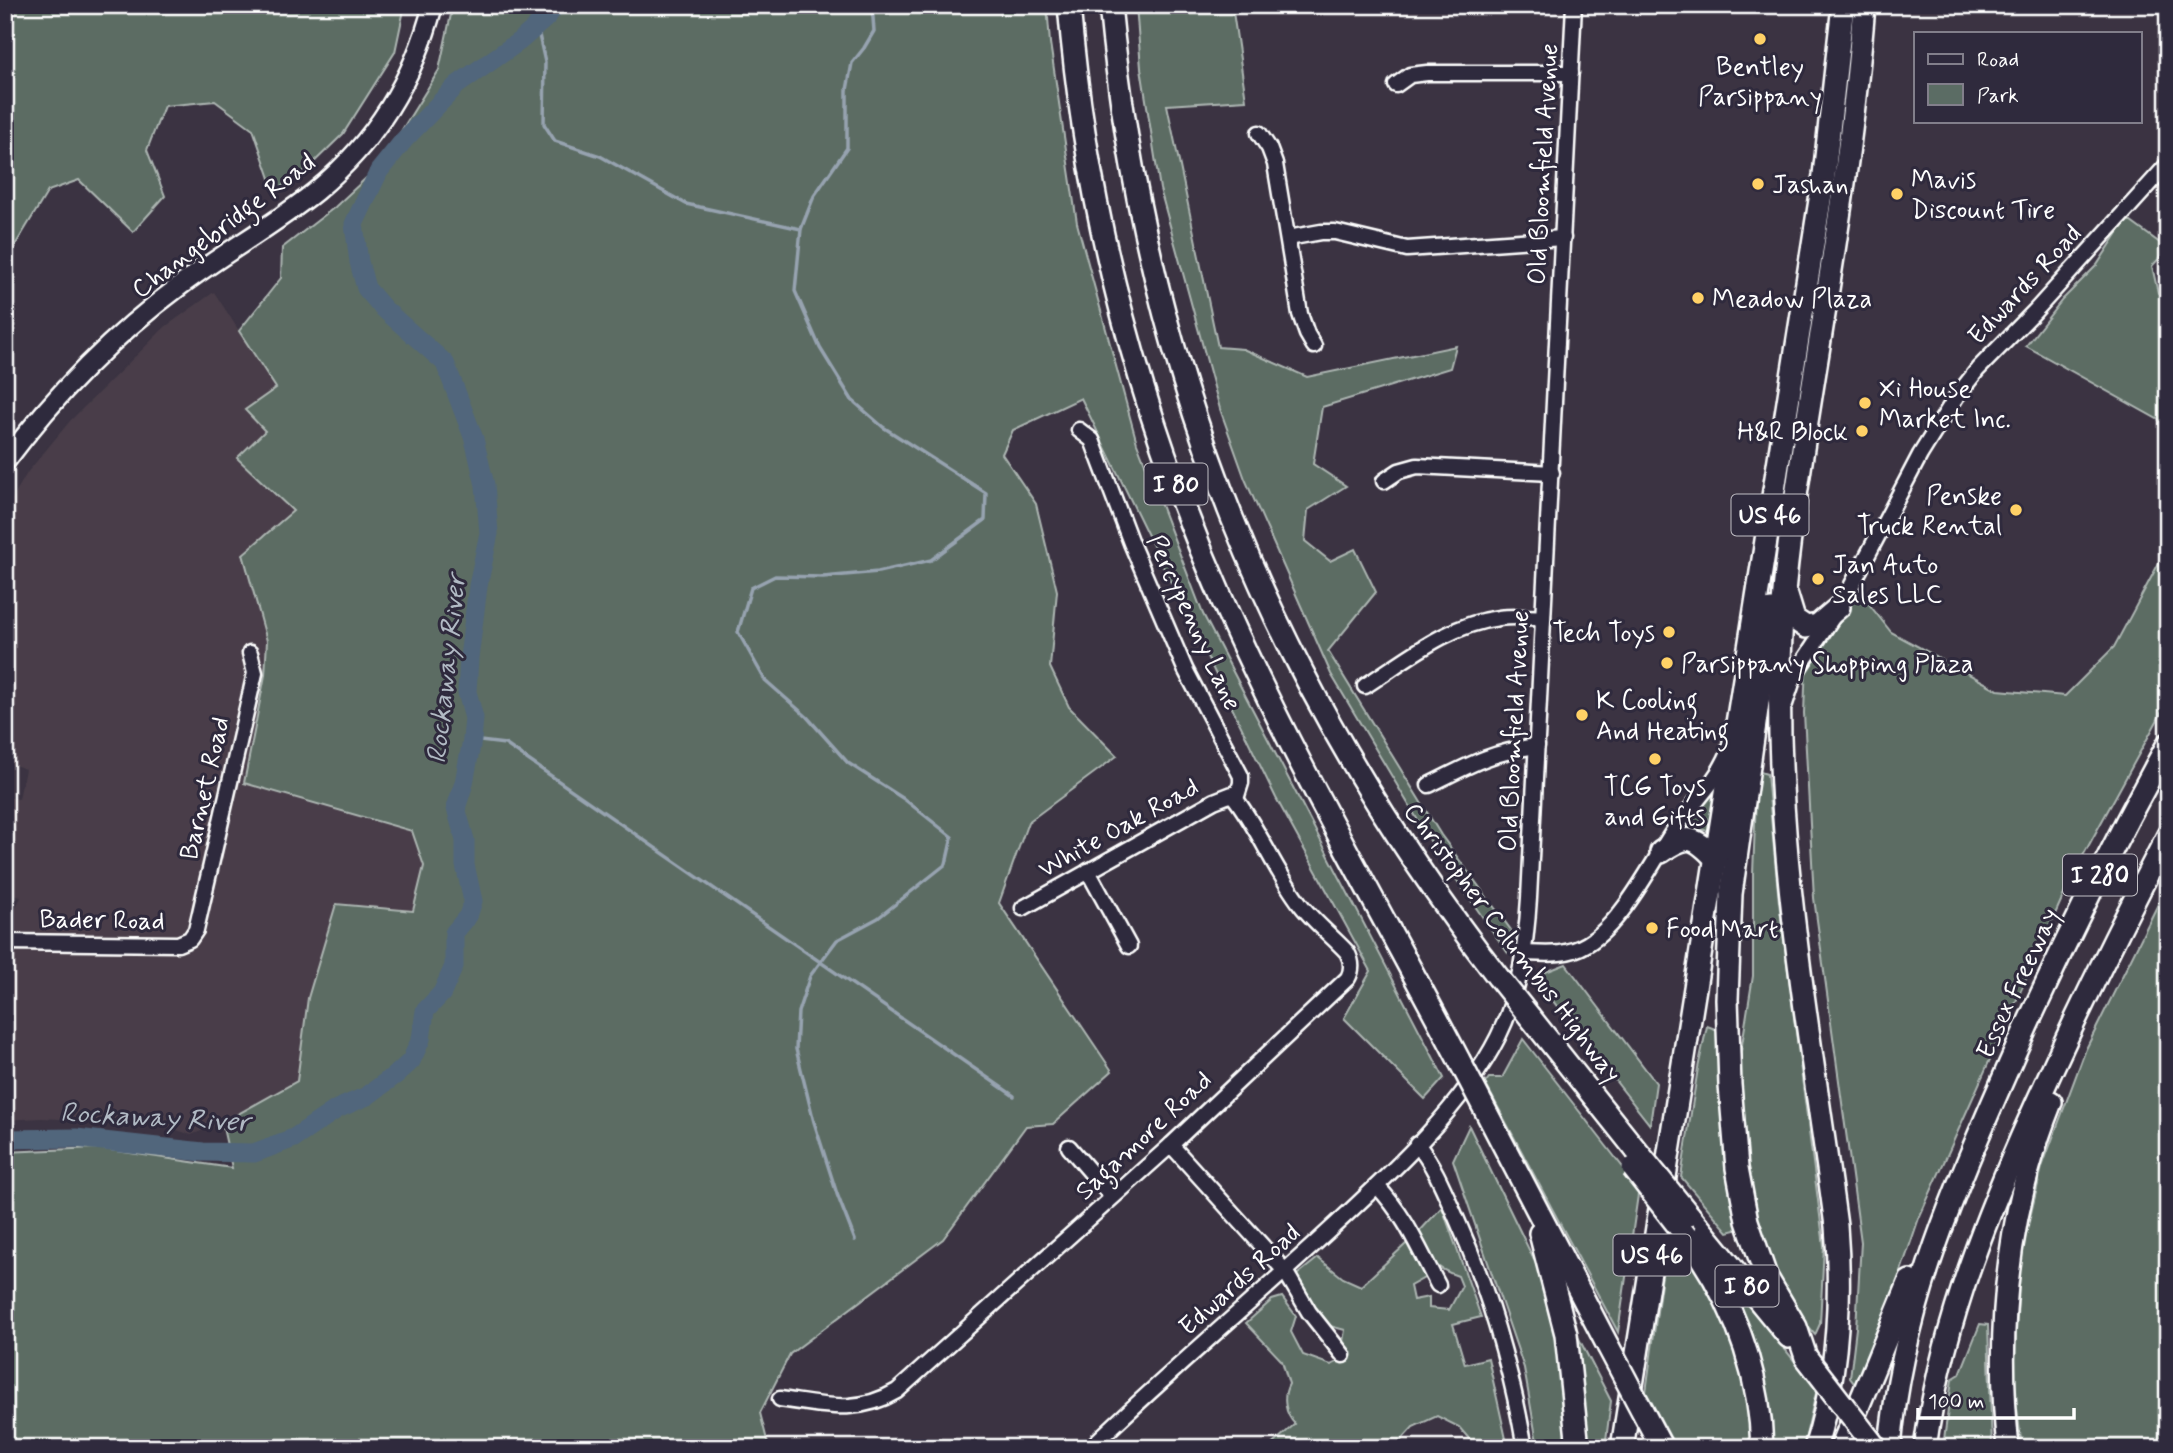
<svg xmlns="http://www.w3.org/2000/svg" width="2173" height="1453" viewBox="0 0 2173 1453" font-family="Mynerve,sans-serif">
	<rect width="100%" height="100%" fill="#3b3342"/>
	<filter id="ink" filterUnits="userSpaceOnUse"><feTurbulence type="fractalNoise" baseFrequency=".0143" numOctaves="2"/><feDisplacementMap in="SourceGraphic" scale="14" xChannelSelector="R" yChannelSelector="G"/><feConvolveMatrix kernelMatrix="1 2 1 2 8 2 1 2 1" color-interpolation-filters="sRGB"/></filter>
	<g filter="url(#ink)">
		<polygon fill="#493e49" points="214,292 276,388 246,409 265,431 237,459 294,511 243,554 267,641 265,675 244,782 412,831 425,866 413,911 308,998 297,1082 222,1123 191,1135 163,1125 42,1118 5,1120 5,930 21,897 5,893 5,797 19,799 25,769 5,761 5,511 27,473 70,421 165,327"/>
		<g fill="#5b6c64" stroke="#adb6b2" stroke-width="2">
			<polygon points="5,5 405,5 395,52 343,134 306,170 276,190 273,187 253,129 215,101 164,106 147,150 165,196 133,232 79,180 48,191 11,252 5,248"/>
			<polygon points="453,5 1047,5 1050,43 1077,223 1137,443 1203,614 1444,1078 1425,1099 1344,1018 1371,971 1276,798 1081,398 1013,430 1002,454 1036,504 1057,591 1050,667 1069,707 1117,756 1028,822 999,903 1112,1071 1053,1124 1026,1126 943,1239 790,1354 760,1413 769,1448 5,1448 5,1152 96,1148 232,1168 222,1123 297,1081 308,998 336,904 413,911 424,866 412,831 244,783 265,675 267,641 243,554 293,511 237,458 265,431 245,410 276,388 239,331 281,278 282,248 335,207 380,165 439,70"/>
			<polygon points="1136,5 1232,5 1246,100 1167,105 1218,347 1243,349 1307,377 1456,346 1450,368 1322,407 1313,464 1346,486 1308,510 1305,541 1330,561 1355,549 1376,592 1328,651 1441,835 1511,930 1507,952 1435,849 1331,674 1245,479 1220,409 1160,189 1141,68"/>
			<polygon points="2127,219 2168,249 2152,266 2158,293 2168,297 2168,425 2026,346 2062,300 2097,265"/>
			<polygon points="2168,546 2168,701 2073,874 1919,1218 1882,1327 1857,1387 1850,1378 1856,1328 1861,1242 1814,898 1804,713 1807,638 1822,644 1857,589 1891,632 1998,690 2065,696 2114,647"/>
			<polygon points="1757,771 1767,774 1779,902 1824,1246 1820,1324 1815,1335 1798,1315 1774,1272 1750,1192 1737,1076 1753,976 1753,874"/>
			<polygon points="1715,787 1718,788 1710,831 1685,827"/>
			<polygon points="2168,884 2168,1448 2022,1448 2013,1377 2021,1255 2042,1167 2086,1049"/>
			<polygon points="1566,964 1656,1083 1650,1125 1542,987 1543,973"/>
			<polygon points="1707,1026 1718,1030 1721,1113 1738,1222 1736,1230 1728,1232 1681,1177 1698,1068"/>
			<polygon points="1523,1039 1639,1188 1618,1332 1485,1083 1489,1078 1502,1078"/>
			<polygon points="1469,1126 1536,1264 1555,1324 1570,1448 1538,1448 1524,1368 1453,1160"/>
			<path d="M1442 1207 1481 1317 1453 1324 1465 1364 1488 1358 1508 1448H1477L1459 1427 1437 1416 1413 1427 1394 1448H1268L1295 1424C1285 1414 1282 1397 1289 1384L1282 1361 1246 1323 1272 1300 1282 1297 1296 1316 1291 1332 1303 1355 1331 1365 1346 1358 1342 1348 1345 1330 1315 1322 1293 1278 1318 1258 1343 1278 1361 1286 1407 1243 1420 1259 1426 1277 1410 1286 1413 1300 1429 1297V1308L1449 1310 1462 1286 1458 1276C1431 1267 1428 1259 1418 1233Z"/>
			<path d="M1669 1224C1704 1275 1731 1322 1745 1383 1750 1404 1750 1427 1753 1448H1676L1646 1392Z"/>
			<polygon points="1710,1256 1817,1389 1803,1448 1770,1448"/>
			<polygon points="1980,1324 1988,1325 1992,1448 1943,1448 1952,1379 1960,1374"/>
			<polygon points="1573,1327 1611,1401 1605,1448 1586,1448"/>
		</g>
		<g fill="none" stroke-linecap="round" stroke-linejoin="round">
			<g stroke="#97a3b0" stroke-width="3.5">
				<polyline points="537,26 545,62 544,124 555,141 600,156 686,204 801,229"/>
				<polyline points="472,740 505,744 1014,1096"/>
				<polyline points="855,1240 837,1194 814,1122 796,1049 798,1012 810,976 837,940 878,918 946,864 952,837 904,799 848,763 807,717 765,680 738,632 751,588 775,576 823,577 878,572 931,560 985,520 986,493 883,427 852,400 820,348 795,291 801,229 814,196 847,148 847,90 852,63 864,48 874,31 872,5"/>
			</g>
			<polyline stroke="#51667c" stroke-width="19" points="5,1139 76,1138 203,1152 254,1153 294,1138 337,1109 367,1096 398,1073 411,1061 421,1039 425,1011 442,993 454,966 454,933 468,916 473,901 465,865 465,840 456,808 464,783 472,740 474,718 467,692 469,658 478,586 489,533 485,485 474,439 445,363 383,308 366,288 359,262 354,224 379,171 404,140 457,85 521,40 547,17 555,6 563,5"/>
			<defs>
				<g id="minor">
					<polyline points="1396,85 1410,75 1427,73 1571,73"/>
					<polyline points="1259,133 1269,148 1275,164 1300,314 1307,334 1314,346"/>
					<polyline points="1288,238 1321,232 1335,232 1407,249 1563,238"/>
					<polyline points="1079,430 1092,440 1131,543 1185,669 1241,776 1241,783 1236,799"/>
					<polyline points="1384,481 1399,471 1417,466 1552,473"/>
					<path d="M1365 686C1407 659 1449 624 1499 618 1513 616 1528 617 1543 618"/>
					<polyline points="1785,704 1795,674 1844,600 1920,455 1956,397 1978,369 2035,311 2168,164"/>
					<path d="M1429 785C1469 765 1491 752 1537 746"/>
					<polyline points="1088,871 1129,946"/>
					<polyline points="5,942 178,944 190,939 196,930 255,673 250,653"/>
					<path d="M1525 953C1547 954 1567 956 1587 944 1622 923 1650 867 1672 833 1689 807 1716 783 1728 754"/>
					<path d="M1417 1144C1434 1165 1444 1190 1455 1215 1489 1290 1511 1367 1525 1448"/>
					<polyline points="1171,1145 1285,1271 1309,1312 1343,1355"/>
					<polyline points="1069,1147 1112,1197"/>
					<path d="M1377 1186C1407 1218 1418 1248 1438 1285"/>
					<path d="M780 1399C823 1405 857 1415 897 1391L1171 1145 1348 978C1353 969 1352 961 1347 952 1332 936 1314 922 1301 905 1274 870 1259 828 1232 794L1214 801 1023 908"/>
					<path d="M1090 1448C1169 1372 1252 1302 1333 1227 1390 1174 1463 1107 1498 1037 1520 993 1526 946 1529 898L1574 5"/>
				</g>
				<path id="major" d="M5 462C54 396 115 334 181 285 225 252 274 225 316 191 375 142 414 79 433 5"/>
				<g id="highway">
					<path d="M1069 5C1086 212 1140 414 1224 604 1293 760 1380 909 1459 1060"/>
					<path d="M1110 5C1145 372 1273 686 1498 977"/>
					<polyline points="1787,596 1794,619 1806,627 1818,625 1839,607"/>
					<polyline points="1771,610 1731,894 1727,999 1730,1085 1737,1168 1747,1221 1766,1276 1796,1327 1806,1357"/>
					<path d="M1661 852C1688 833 1694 836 1716 859"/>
					<polyline points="1530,1017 1636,1150"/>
					<polyline points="1482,1104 1608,1346"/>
					<polyline points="1689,1215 1789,1337"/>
					<polyline points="1540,1233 1566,1334 1578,1448"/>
					<path d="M1686 1236C1732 1298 1760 1370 1762 1448"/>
					<polyline points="1654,1433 1662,1448"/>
					<polyline points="1622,1448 1824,175 1843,5"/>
					<path d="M1815 1448C1838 1375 1842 1301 1836 1226 1809 1022 1769 824 1782 618 1786 554 1797 491 1806 428 1828 287 1853 147 1864 5"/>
					<polyline points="1841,1448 1910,1281"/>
					<path d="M1890 1448C1901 1317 1948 1204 2000 1086 2051 969 2107 855 2168 744"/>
					<path d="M1925 1448C1940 1337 1978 1237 2022 1136 2067 1034 2116 934 2168 835"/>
					<path d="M2008 1448C1996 1331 2007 1212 2051 1102"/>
				</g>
			</defs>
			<use href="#minor" stroke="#fff" stroke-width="19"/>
			<use href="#major" stroke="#fff" stroke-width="23"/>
			<use href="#highway" stroke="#fff" stroke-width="26"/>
			<use href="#minor" stroke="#2f2a3d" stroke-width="14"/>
			<use href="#major" stroke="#2f2a3d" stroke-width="18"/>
			<use href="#highway" stroke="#2f2a3d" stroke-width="21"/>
			<defs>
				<g id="highway-bridge">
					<polyline points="1498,977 1530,1017"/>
					<polyline points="1459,1060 1482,1104"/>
					<polyline points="1636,1150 1689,1215"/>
					<polyline points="1633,1168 1686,1236"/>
					<polyline points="1608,1346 1654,1433"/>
					<polyline points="1806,1357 1876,1448"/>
				</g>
			</defs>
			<use href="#highway-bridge" stroke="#fff" stroke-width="26" stroke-linecap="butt"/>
			<use href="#highway-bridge" stroke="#2f2a3d" stroke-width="21"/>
		</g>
	</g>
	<g fill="#ffd166" stroke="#2f2a3d" stroke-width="2.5">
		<circle cx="1760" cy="39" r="7"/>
		<circle cx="1758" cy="184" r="7"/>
		<circle cx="1897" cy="194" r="7"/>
		<circle cx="1698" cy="298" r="7"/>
		<circle cx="1865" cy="403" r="7"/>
		<circle cx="1862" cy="431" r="7"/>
		<circle cx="2016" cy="510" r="7"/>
		<circle cx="1818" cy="579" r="7"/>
		<circle cx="1669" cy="632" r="7"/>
		<circle cx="1667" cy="663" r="7"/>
		<circle cx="1582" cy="715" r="7"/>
		<circle cx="1655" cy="759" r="7"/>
		<circle cx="1652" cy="928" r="7"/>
	</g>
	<g text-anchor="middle" stroke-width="6" stroke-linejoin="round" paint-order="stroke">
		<g fill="#2f2a3d" stroke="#c1bfc5" stroke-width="2">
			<rect x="1144.5" y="463.5" width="63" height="41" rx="5"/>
			<rect x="1731.5" y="494.5" width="77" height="41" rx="5"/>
			<rect x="2063" y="854.5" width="74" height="41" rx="5"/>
			<rect x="1613.5" y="1234.5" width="77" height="41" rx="5"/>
			<rect x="1715.5" y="1265.5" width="63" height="41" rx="5"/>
		</g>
		<g font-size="24" font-weight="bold" fill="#fff">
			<text x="1176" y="492">I 80</text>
			<text x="1770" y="523">US 46</text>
			<text x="2100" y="883">I 280</text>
			<text x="1652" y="1263">US 46</text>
			<text x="1747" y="1294">I 80</text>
		</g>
		<g font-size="26" fill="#fff" stroke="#2f2a3d" text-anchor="start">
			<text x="1760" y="75" text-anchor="middle">Bentley<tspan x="1760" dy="30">Parsippany</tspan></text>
			<text x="1911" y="188">Mavis<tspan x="1911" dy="30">Discount Tire</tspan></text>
			<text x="1772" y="193">Jashan</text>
			<text x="1712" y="307">Meadow Plaza</text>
			<text x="1879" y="397">Xi House<tspan x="1879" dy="30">Market Inc.</tspan></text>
			<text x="1848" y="440" text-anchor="end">H&amp;R Block</text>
			<text x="2002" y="504" text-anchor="end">Penske<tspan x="2002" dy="30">Truck Rental</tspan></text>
			<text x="1832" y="573">Jan Auto<tspan x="1832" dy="30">Sales LLC</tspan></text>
			<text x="1655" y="641" text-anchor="end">Tech Toys</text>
			<text x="1681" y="672">Parsippany Shopping Plaza</text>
			<text x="1596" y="709">K Cooling<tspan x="1596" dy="30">And Heating</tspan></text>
			<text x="1655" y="795" text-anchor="middle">TCG Toys<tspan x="1655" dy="30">and Gifts</tspan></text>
			<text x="1666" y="937">Food Mart</text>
		</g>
		<g font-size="26" fill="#fff" stroke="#2f2a3d">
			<text transform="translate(1542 164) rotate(-87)" y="9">Old Bloomfield Avenue</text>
			<text transform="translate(223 225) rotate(-37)" y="9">Changebridge Road</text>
			<text transform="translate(2024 284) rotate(-47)" y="9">Edwards Road</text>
			<text transform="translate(1195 622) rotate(65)" y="9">Percypenny Lane</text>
			<text transform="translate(1513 731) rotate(-87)" y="9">Old Bloomfield Avenue</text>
			<text transform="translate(204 788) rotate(-77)" y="9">Barnet Road</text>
			<text transform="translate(1118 827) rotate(-29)" y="9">White Oak Road</text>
			<text transform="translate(102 919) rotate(1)" y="9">Bader Road</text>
			<text transform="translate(1513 942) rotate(53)" y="9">Christopher Columbus Highway</text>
			<text transform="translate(2017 983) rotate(-65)" y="9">Essex Freeway</text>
			<text transform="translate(1143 1135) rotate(-43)" y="9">Sagamore Road</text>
			<text transform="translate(1239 1279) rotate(-42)" y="9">Edwards Road</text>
		</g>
		<g font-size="28" font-style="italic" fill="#b1bac4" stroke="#2f2a3d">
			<text transform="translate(445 669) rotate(-84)" y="10">Rockaway River</text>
			<text transform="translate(155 1116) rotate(3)" y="10">Rockaway River</text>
		</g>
	</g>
	<rect width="2173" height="1453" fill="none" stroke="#2f2a3d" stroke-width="28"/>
	<rect x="14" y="14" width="2145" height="1425" fill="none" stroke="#fff" stroke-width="2.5" filter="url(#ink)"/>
	<rect x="1914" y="32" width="228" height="91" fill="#2f2a3d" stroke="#827f8b" stroke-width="2"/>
	<rect x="1928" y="54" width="35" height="10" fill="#2f2a3d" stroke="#827f8b" stroke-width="2"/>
	<text x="1977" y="66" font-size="21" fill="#ffffff">Road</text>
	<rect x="1928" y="84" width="35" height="21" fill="#5b6c64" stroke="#827f8b" stroke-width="2"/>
	<text x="1977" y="102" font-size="21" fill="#ffffff">Park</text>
	<path d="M1918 1408v10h156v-10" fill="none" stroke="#ffffff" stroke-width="3.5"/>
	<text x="1928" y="1408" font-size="21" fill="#ffffff" stroke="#2f2a3d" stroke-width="5" paint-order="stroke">100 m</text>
</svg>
